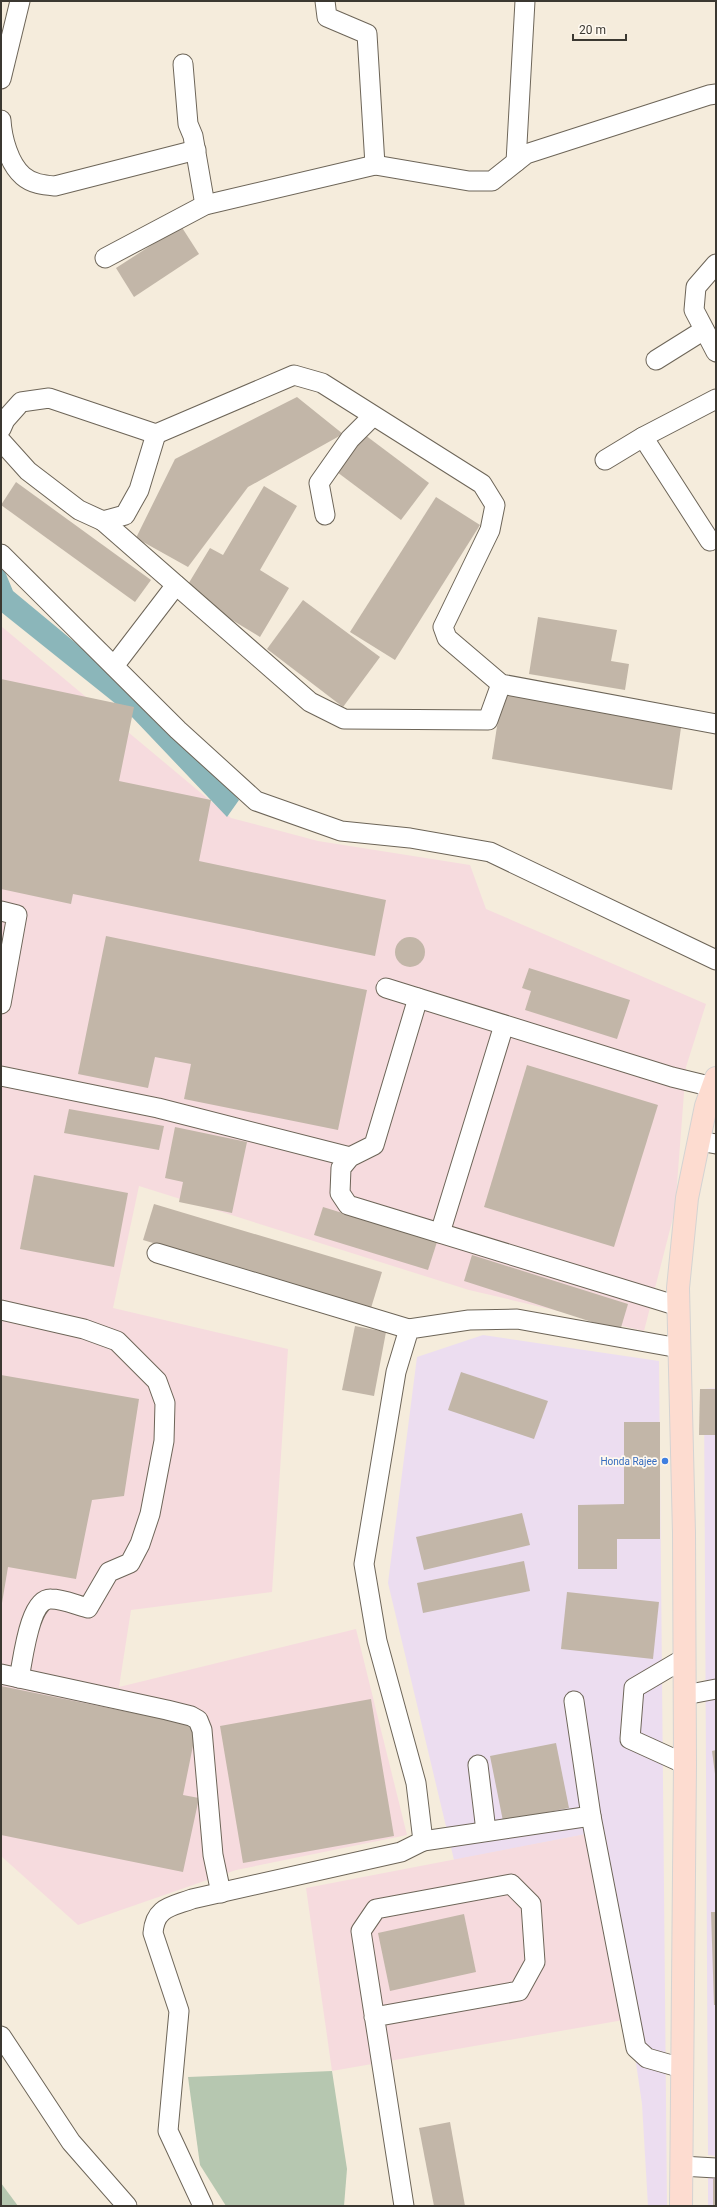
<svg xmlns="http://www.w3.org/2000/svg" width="717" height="2207" viewBox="0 0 717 2207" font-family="Roboto,sans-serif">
	<rect width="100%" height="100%" fill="#f5ecdc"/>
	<g fill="#ecddf0">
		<polygon points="483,1335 659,1361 667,2206 648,2206 642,2104 602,1831 454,1860 388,1583 417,1357"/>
		<polygon points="716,1388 716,2156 708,2155 704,1389"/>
		<rect x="708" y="2178" width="8" height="28"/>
	</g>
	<g fill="#f6dbde">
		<polygon points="1,626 231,818 318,841 470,865 486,909 706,1004 686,1067 675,1210 644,1331 469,1290 139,1186 113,1308 288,1349 272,1592 131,1610 119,1687 356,1629 407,1835 236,1870 78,1925 1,1856"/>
		<polygon points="602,1831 629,2019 332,2071 306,1888"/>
	</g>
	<g fill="#b6c7b0">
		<polygon points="332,2071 347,2169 344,2206 226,2206 200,2165 188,2077"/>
		<polygon points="1,2183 18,2206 1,2206"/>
	</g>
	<polygon fill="#8bb6ba" points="1,562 13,591 159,712 239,800 227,817 131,716 1,612"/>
	<g fill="#c2b6a8">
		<polygon points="181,226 199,254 134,297 116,268"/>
		<polygon points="297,397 343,434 248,487 188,567 136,538 175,459"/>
		<polygon points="365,435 429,483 401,520 337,472"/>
		<polygon points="16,482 151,580 135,602 1,505"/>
		<polygon points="264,486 297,506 260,570 289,588 260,637 184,591 210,548 223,555"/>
		<polygon points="436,497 480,525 395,660 350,632"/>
		<polygon points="303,600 380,657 343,707 267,649"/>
		<polygon points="538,617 617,630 611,661 629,664 625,690 529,674"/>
		<polygon points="1,679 134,707 119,781 211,800 199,861 386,900 375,956 73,894 71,904 1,889"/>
		<polygon points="502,694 682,721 672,790 492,759"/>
		<polygon points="106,936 367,990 338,1130 184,1099 191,1064 155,1057 148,1088 78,1074"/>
		<circle cx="410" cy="952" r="15"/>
		<polygon points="529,968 630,1000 617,1039 525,1010 531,991 522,988"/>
		<polygon points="527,1065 658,1105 614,1247 484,1207"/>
		<polygon points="69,1109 164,1126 159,1150 64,1133"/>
		<polygon points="175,1127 247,1142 232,1213 179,1202 183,1182 165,1178"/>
		<polygon points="34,1175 128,1193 114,1267 20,1249"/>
		<polygon points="154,1204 382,1272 371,1308 143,1240"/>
		<polygon points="323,1207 437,1242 428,1270 314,1235"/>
		<polygon points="472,1255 628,1304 620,1331 464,1281"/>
		<polygon points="355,1326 386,1332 374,1396 342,1390"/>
		<polygon points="461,1372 548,1401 534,1439 448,1410"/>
		<polygon points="1,1375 139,1399 124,1496 92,1500 76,1579 8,1567 2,1603"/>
		<polygon points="700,1389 716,1389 715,1435 699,1435"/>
		<polygon points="624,1422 660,1422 660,1539 617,1539 617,1569 578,1569 578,1505 624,1504"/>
		<polygon points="522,1513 530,1545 424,1570 416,1537"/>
		<polygon points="524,1561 530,1591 423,1613 417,1583"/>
		<polygon points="567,1592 659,1602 653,1659 561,1649"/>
		<polygon points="1,1686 197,1726 183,1795 199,1798 183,1872 1,1835"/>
		<polygon points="371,1699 394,1836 243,1863 220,1726"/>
		<polygon points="556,1743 569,1808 503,1821 490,1756"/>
		<polygon points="716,1750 716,1774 715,1774 712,1751"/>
		<polygon points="711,1912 716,1912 716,2005 714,2005"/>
		<polygon points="464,1914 476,1972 390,1991 378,1933"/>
		<polygon points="450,2122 465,2206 434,2206 419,2128"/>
		<rect x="713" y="2179" width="3" height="27"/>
	</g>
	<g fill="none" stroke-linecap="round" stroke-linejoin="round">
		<defs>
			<g id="minor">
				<polyline points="325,1 327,17 367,34 375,165"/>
				<polyline points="183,64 188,124 193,136 205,205"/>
				<polyline points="1,79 20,1"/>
				<path d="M1 120C2 138 9 164 23 176 32 184 44 185 55 186L196 150"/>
				<polyline points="516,162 525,1"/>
				<polyline points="105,258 205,205 375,165 469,181 492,181 526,154 709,95 716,94"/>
				<polyline points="716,264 696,287 694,310 716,352"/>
				<polyline points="656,360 704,330"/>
				<polyline points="1,429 5,420 21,402 49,398 156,434 294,375 322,383 482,484 495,505 490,530 443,627 447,638 501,684 716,724"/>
				<polyline points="643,437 710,541"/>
				<polyline points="1,441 28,471 79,510 103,521 125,515 139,490 156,434"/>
				<polyline points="605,460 643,437 716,399"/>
				<polyline points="325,515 319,483 350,439 373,416"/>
				<polyline points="103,521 310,702 344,719 488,720 501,684"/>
				<polyline points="1,554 178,730 256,801 341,831 410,838 490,852 716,960"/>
				<polyline points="114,666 176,585"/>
				<polyline points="1,911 17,915 1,1004"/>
				<polyline points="386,988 672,1077 713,1087"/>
				<polyline points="418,998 374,1145 350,1157 341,1168 340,1193 348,1205 678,1306"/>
				<polyline points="1,1076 158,1108 350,1157"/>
				<polyline points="699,1141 716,1144"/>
				<polyline points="440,1233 504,1025"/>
				<polyline points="157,1253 409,1329"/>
				<path d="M1 1310 84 1329 117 1341 157 1381 165 1403 164 1441 150 1514 140 1544 130 1563 109 1572 88 1608C76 1605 63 1599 51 1599 29 1598 23 1661 19 1678"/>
				<polyline points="685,1658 634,1688 630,1739 685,1764"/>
				<polyline points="1,1674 167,1710 191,1716 198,1720 202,1730 213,1855 221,1893"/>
				<polyline points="685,1695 716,1689"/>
				<polyline points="574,1701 591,1816 636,2048 647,2058 682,2068"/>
				<polyline points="478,1765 486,1831"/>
				<polyline points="423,1841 591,1816"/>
				<polyline points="374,2017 519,1991 535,1962 531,1904 511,1884 376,1909 361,1931 404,2206"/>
				<polyline points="1,2036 71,2142 127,2206"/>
				<polyline points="681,2166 716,2168"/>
				<path d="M203 2206 168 2131 179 2011 153 1933C155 1907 171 1907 192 1899L401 1852 423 1841 416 1783 377 1641 364 1564 396 1372 409 1329 469 1320 517 1319 679 1348"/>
			</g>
			<polyline id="major" points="681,2206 685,1764 684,1533 678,1288 687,1198 706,1106 716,1078"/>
		</defs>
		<use href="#minor" stroke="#6d6558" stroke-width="21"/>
		<use href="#major" stroke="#d4d3d2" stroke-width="24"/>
		<use href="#minor" stroke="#fff" stroke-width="19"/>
		<use href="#major" stroke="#fddcd0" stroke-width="22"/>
	</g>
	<circle fill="#3f7fe0" stroke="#fff9f0" stroke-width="1.5" cx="665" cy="1461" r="4"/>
	<g text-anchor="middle" stroke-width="3.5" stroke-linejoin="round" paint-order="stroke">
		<g font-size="10" fill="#366cbe" stroke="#fff9f0" text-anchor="end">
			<text x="657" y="1465">Honda Rajee</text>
		</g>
	</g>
	<rect width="717" height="2207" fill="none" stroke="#3b3831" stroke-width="4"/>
	<path d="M573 34v6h53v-6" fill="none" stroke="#3b3831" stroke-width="2"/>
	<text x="579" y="34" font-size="12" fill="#3b3831" stroke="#fff9f0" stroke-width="3" paint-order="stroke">20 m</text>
</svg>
